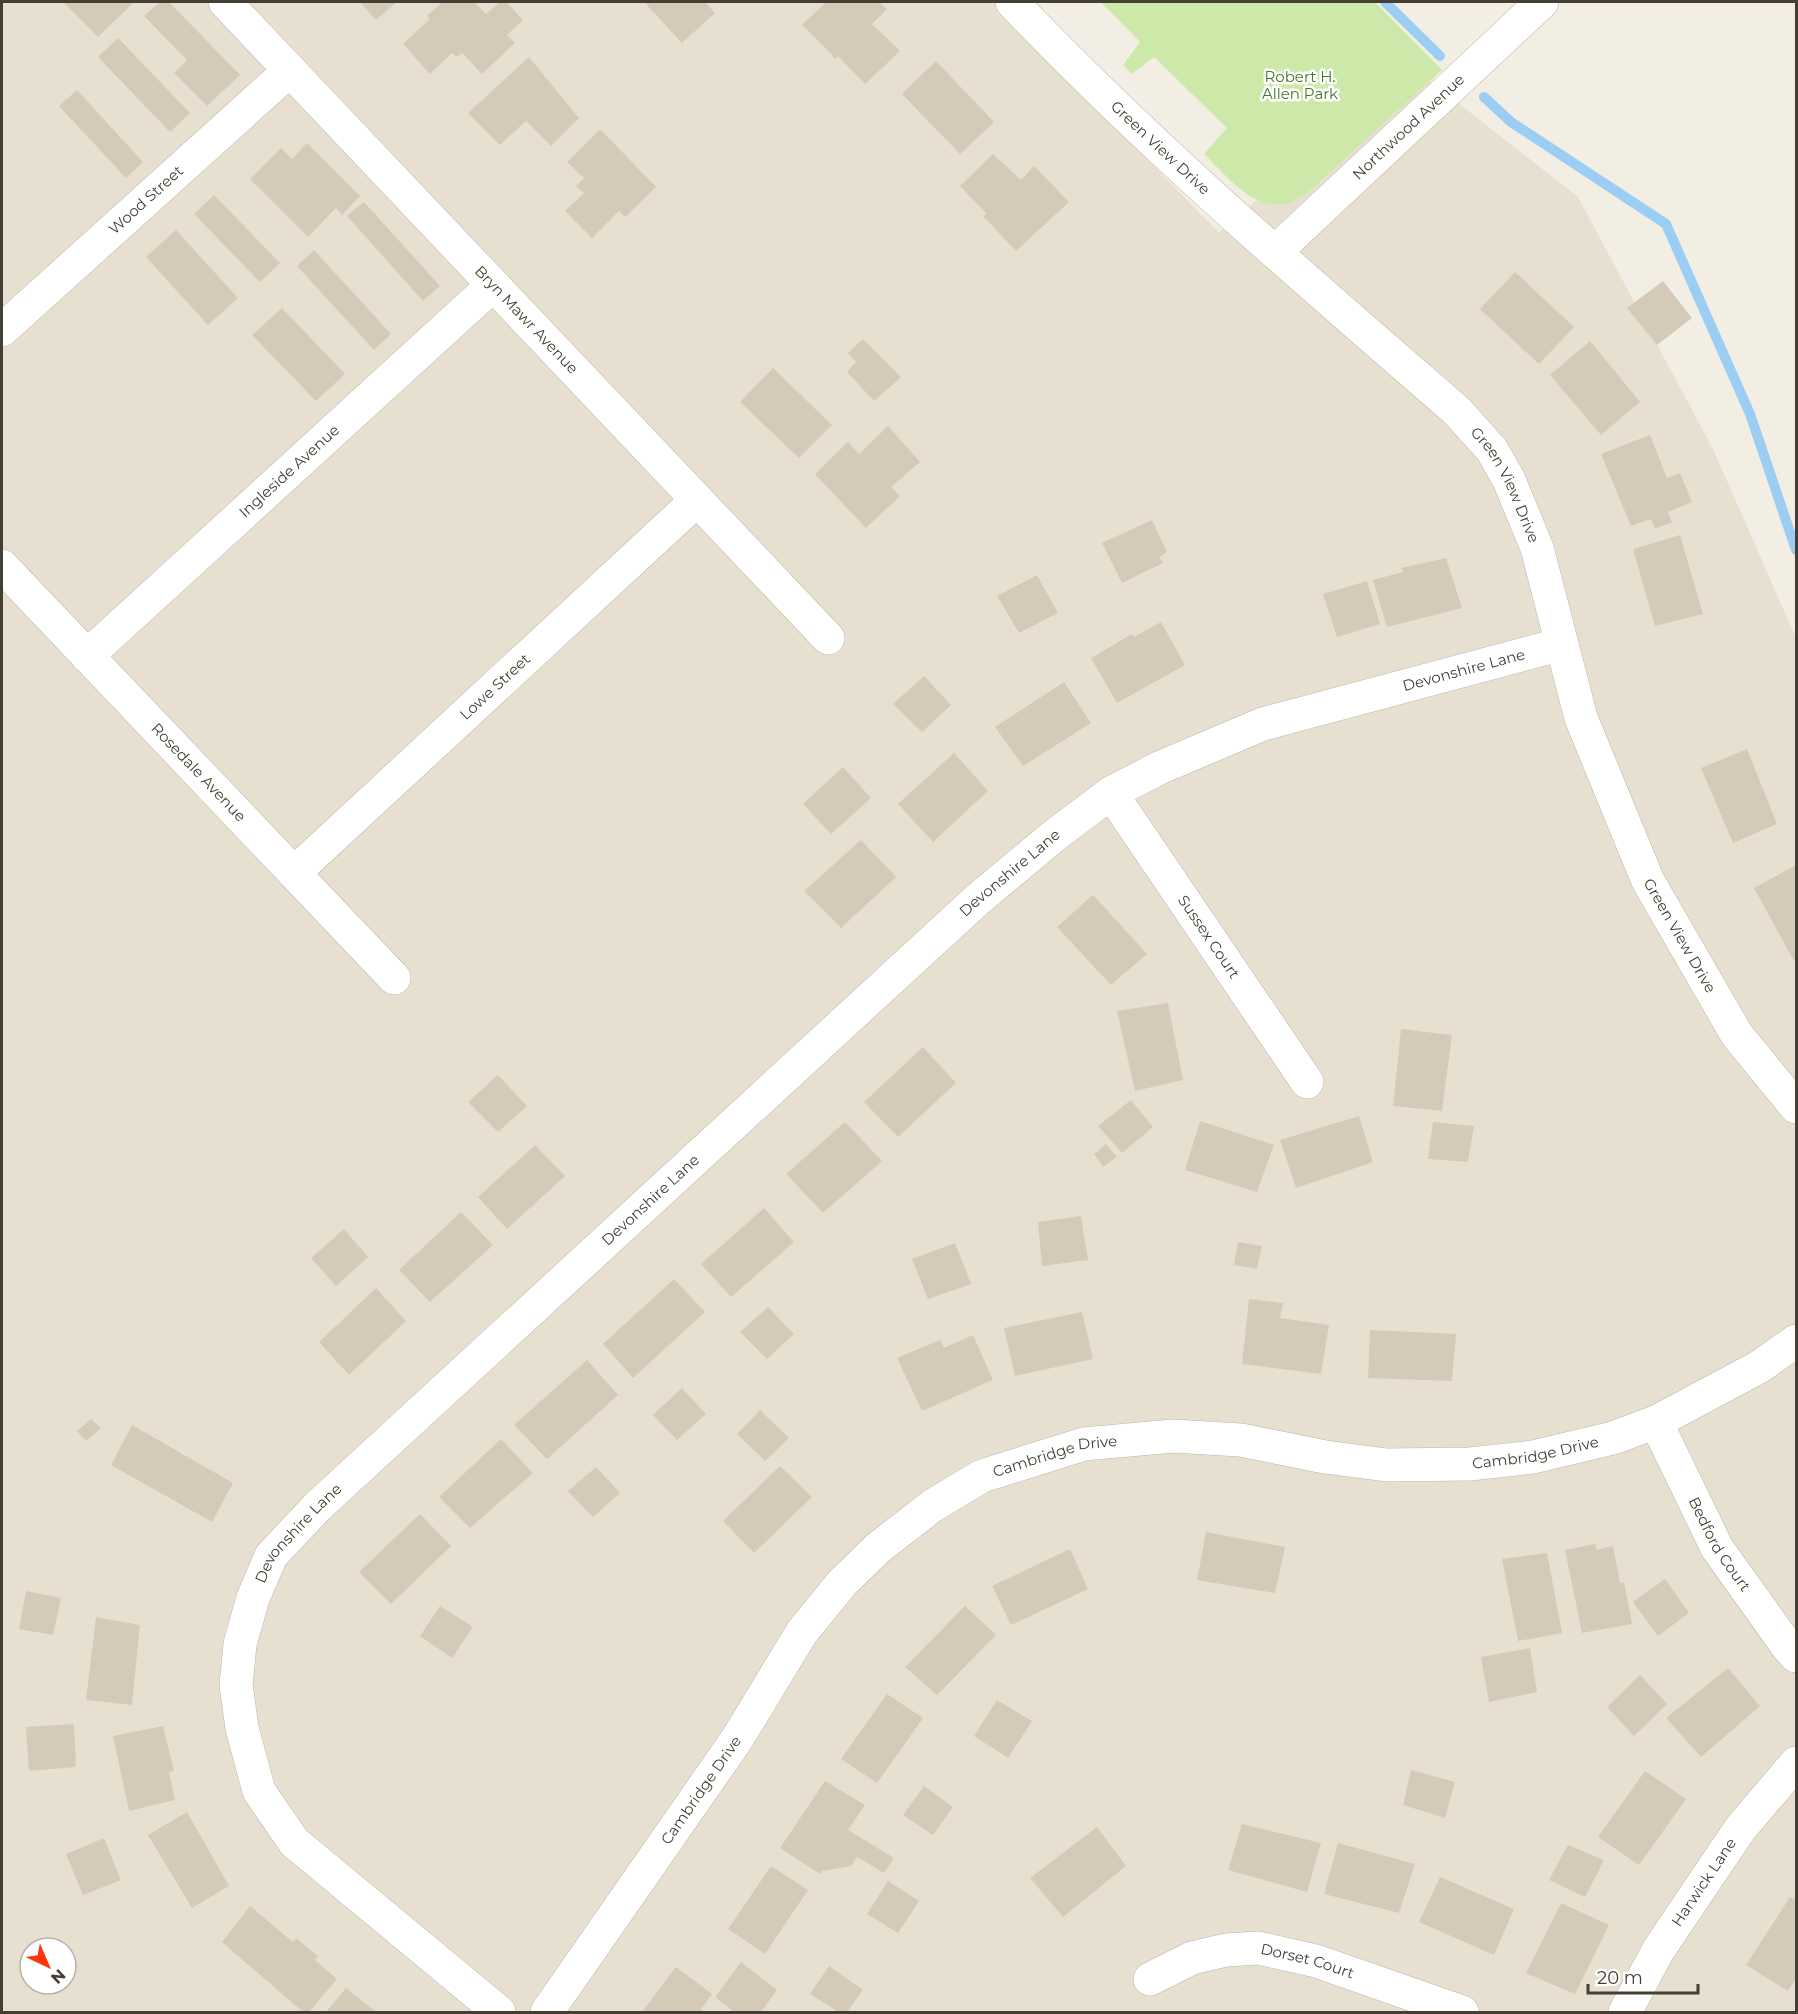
<svg xmlns="http://www.w3.org/2000/svg" width="1798" height="2014" viewBox="0 0 1798 2014" font-family="Montserrat,sans-serif">
	<rect width="100%" height="100%" fill="#f3eee3"/>
	<path fill="#e7e0d1" fill-rule="evenodd" d="M2 2H994L1219 233 1410 65 1578 197 1713 449 1796 638V2012H2ZM30 1948H66V1984H30Z"/>
	<path fill="#cce9aa" d="M1101 2H1375L1442 70 1306 194C1299 197 1291 203 1284 204 1251 209 1226 175 1204 154L1227 128 1154 57 1132 74 1123 65 1140 42Z"/>
	<g fill="none" stroke-linecap="round" stroke-linejoin="round">
		<g stroke="#9ccef3" stroke-width="10">
			<polyline points="1385,2 1440,56"/>
			<polyline points="1484,97 1511,122 1666,224 1750,414 1796,550"/>
		</g>
	</g>
	<g fill="#d5cab8">
		<polygon points="63,2 134,2 98,37"/>
		<polygon points="160,2 169,2 240,75 207,106 174,73 187,60 144,16"/>
		<polygon points="360,2 397,2 376,20"/>
		<polygon points="442,2 475,2 486,14 500,2 506,2 523,20 507,35 515,43 482,74 462,53 457,57 452,53 430,74 403,44 430,19 427,16"/>
		<polygon points="647,2 705,2 715,13 682,43 645,3"/>
		<polygon points="826,2 879,2 887,9 872,24 900,51 865,84 838,56 836,59 802,25"/>
		<polygon points="118,38 190,113 170,132 98,57"/>
		<polygon points="529,57 579,118 551,146 526,121 500,145 468,113"/>
		<polygon points="936,61 994,122 960,154 902,94"/>
		<polygon points="77,90 143,162 126,178 59,106"/>
		<polygon points="600,129 656,187 625,217 619,211 592,238 565,211 584,193 576,186 584,178 567,162"/>
		<polygon points="307,143 360,196 342,215 336,208 308,237 250,179 281,148 292,159"/>
		<polygon points="993,154 1021,180 1034,166 1069,202 1016,251 984,217 986,213 960,186"/>
		<polygon points="214,195 280,263 260,282 194,214"/>
		<polygon points="364,202 440,286 423,301 347,216"/>
		<polygon points="176,230 238,298 208,325 146,257"/>
		<polygon points="314,250 391,334 374,350 297,266"/>
		<polygon points="1515,272 1574,327 1539,364 1480,309"/>
		<polygon points="1663,281 1692,318 1657,345 1627,308"/>
		<polygon points="282,308 345,374 316,401 252,335"/>
		<polygon points="863,339 901,377 874,401 847,372 856,362 848,353"/>
		<polygon points="1590,341 1640,402 1601,435 1550,375"/>
		<polygon points="773,368 832,425 799,458 740,402"/>
		<polygon points="888,426 920,462 891,487 900,496 866,528 815,474 848,442 859,454"/>
		<polygon points="1650,435 1667,478 1680,473 1692,502 1668,512 1672,522 1655,529 1651,519 1631,526 1601,454"/>
		<polygon points="1152,520 1167,552 1159,557 1163,563 1122,583 1102,543"/>
		<polygon points="1680,535 1703,614 1655,626 1633,549"/>
		<polygon points="1446,558 1462,608 1387,627 1373,580 1403,572 1401,568"/>
		<polygon points="1037,575 1058,613 1019,633 997,596"/>
		<polygon points="1367,581 1380,624 1337,637 1323,594"/>
		<polygon points="1161,622 1185,665 1117,703 1091,658 1132,634 1134,637"/>
		<polygon points="924,676 951,705 922,732 893,704"/>
		<polygon points="1064,682 1091,723 1023,766 995,727"/>
		<polygon points="1747,749 1777,824 1733,843 1701,768"/>
		<polygon points="954,753 988,791 933,842 898,804"/>
		<polygon points="843,767 871,798 831,834 803,804"/>
		<polygon points="861,840 896,877 841,928 804,891"/>
		<polygon points="1796,865 1796,960 1794,961 1754,888"/>
		<polygon points="1093,895 1147,954 1111,985 1057,927"/>
		<polygon points="1168,1003 1183,1080 1135,1091 1117,1011"/>
		<polygon points="1401,1029 1452,1035 1442,1111 1393,1106"/>
		<polygon points="923,1047 956,1083 898,1137 864,1102"/>
		<polygon points="498,1075 527,1106 498,1132 468,1102"/>
		<polygon points="1131,1100 1153,1127 1122,1153 1098,1126"/>
		<polygon points="1359,1116 1373,1162 1296,1188 1280,1140"/>
		<polygon points="1200,1121 1274,1145 1257,1192 1185,1170"/>
		<polygon points="845,1122 882,1161 823,1213 786,1174"/>
		<polygon points="1433,1122 1474,1126 1468,1162 1428,1159"/>
		<polygon points="1106,1144 1117,1157 1103,1167 1094,1154"/>
		<polygon points="535,1145 565,1176 507,1229 478,1197"/>
		<polygon points="764,1208 794,1242 731,1297 701,1264"/>
		<polygon points="461,1212 493,1245 430,1302 399,1270"/>
		<polygon points="1081,1216 1088,1260 1042,1266 1038,1222"/>
		<polygon points="344,1229 368,1257 336,1286 311,1258"/>
		<polygon points="1238,1242 1262,1246 1257,1269 1234,1265"/>
		<polygon points="955,1243 971,1284 928,1299 912,1259"/>
		<polygon points="674,1279 705,1312 633,1378 603,1344"/>
		<polygon points="376,1288 406,1321 349,1375 319,1342"/>
		<polygon points="1249,1299 1283,1303 1280,1318 1329,1325 1321,1374 1242,1364"/>
		<polygon points="768,1307 794,1334 767,1359 740,1332"/>
		<polygon points="1082,1312 1093,1359 1015,1376 1004,1328"/>
		<polygon points="1370,1330 1456,1334 1452,1381 1368,1378"/>
		<polygon points="973,1335 993,1380 922,1411 897,1358 940,1340 944,1348"/>
		<polygon points="587,1360 618,1395 547,1459 514,1425"/>
		<polygon points="682,1388 706,1414 677,1440 653,1415"/>
		<polygon points="760,1410 789,1438 765,1461 737,1434"/>
		<polygon points="91,1419 101,1428 86,1441 77,1431"/>
		<polygon points="132,1425 233,1483 212,1522 111,1465"/>
		<polygon points="501,1439 533,1473 470,1528 439,1497"/>
		<polygon points="780,1466 812,1497 754,1553 723,1521"/>
		<polygon points="596,1467 620,1493 593,1517 568,1491"/>
		<polygon points="420,1514 451,1546 391,1604 359,1572"/>
		<polygon points="1206,1532 1285,1547 1275,1593 1197,1580"/>
		<polygon points="1595,1544 1597,1550 1613,1546 1620,1583 1624,1582 1632,1624 1582,1633 1565,1550"/>
		<polygon points="1070,1549 1088,1589 1011,1625 992,1586"/>
		<polygon points="1547,1553 1562,1633 1518,1641 1502,1559"/>
		<polygon points="1665,1579 1689,1613 1658,1636 1633,1602"/>
		<polygon points="26,1591 61,1598 53,1635 19,1629"/>
		<polygon points="440,1606 473,1627 452,1658 420,1636"/>
		<polygon points="965,1606 996,1635 937,1695 905,1667"/>
		<polygon points="96,1617 140,1625 132,1705 86,1700"/>
		<polygon points="1530,1648 1537,1692 1489,1702 1481,1657"/>
		<polygon points="1728,1668 1760,1706 1701,1757 1666,1718"/>
		<polygon points="1640,1675 1667,1704 1634,1736 1607,1707"/>
		<polygon points="887,1694 923,1718 877,1783 841,1759"/>
		<polygon points="997,1700 1032,1721 1008,1758 974,1736"/>
		<polygon points="74,1724 76,1767 29,1771 26,1727"/>
		<polygon points="163,1726 174,1771 169,1772 175,1800 129,1811 113,1736"/>
		<polygon points="1411,1770 1455,1782 1445,1818 1403,1805"/>
		<polygon points="1645,1771 1686,1799 1639,1865 1598,1837"/>
		<polygon points="825,1781 865,1805 848,1830 894,1858 884,1873 857,1857 851,1866 822,1871 820,1874 780,1848"/>
		<polygon points="924,1786 953,1807 933,1835 903,1815"/>
		<polygon points="187,1812 229,1886 192,1908 148,1835"/>
		<polygon points="1242,1824 1321,1843 1307,1892 1228,1870"/>
		<polygon points="1097,1827 1126,1866 1063,1917 1030,1878"/>
		<polygon points="104,1838 121,1880 83,1895 66,1854"/>
		<polygon points="1338,1843 1415,1864 1399,1913 1324,1894"/>
		<polygon points="1568,1845 1604,1860 1585,1897 1549,1880"/>
		<polygon points="771,1866 808,1890 765,1954 728,1929"/>
		<polygon points="1440,1877 1514,1909 1494,1955 1419,1922"/>
		<polygon points="888,1881 919,1901 898,1933 867,1914"/>
		<polygon points="1790,1897 1796,1901 1796,1978 1788,1991 1746,1965"/>
		<polygon points="1561,1903 1609,1925 1575,1994 1526,1973"/>
		<polygon points="250,1906 293,1942 296,1938 318,1956 315,1960 337,1979 309,2012 303,2012 222,1942"/>
		<polygon points="741,1962 777,1990 761,2012 734,2012 715,1997"/>
		<polygon points="829,1966 863,1990 847,2012 839,2012 810,1994"/>
		<polygon points="676,1967 712,1994 699,2012 642,2012"/>
		<polygon points="346,1988 376,2012 326,2012"/>
	</g>
	<g fill="none" stroke-linecap="round" stroke-linejoin="round">
		<defs>
			<g id="minor">
				<path id="s1" d="M225 2 828 638"/>
				<path id="s2" d="M1012 2C1151 148 1305 279 1457 411L1492 450 1509 480 1537 548 1581 718 1648 881 1737 1035 1796 1107"/>
				<path id="s3" d="M1275 252 1542 2"/>
				<path id="s4" d="M2 330 290 70"/>
				<path id="s5" d="M2 566 394 978"/>
				<path id="s6" d="M87 656 493 285"/>
				<path id="s7" d="M1111 793 1307 1082"/>
				<path id="s8" d="M294 873 697 500"/>
				<path id="s9" d="M1656 1422 1717 1548 1787 1646 1796 1656"/>
				<path id="s10" d="M1150 1979 1192 1958 1226 1950 1258 1948 1316 1961 1462 2012"/>
				<path id="s11" d="M499 2012 294 1842 259 1791 242 1728 236 1685 240 1644 253 1598 271 1556 317 1507 977 900 1055 835 1111 793 1159 768 1263 724 1562 644"/>
				<path id="s12" d="M547 2012 737 1739 802 1632 842 1583 878 1548 932 1506 982 1476 1084 1444 1173 1436 1241 1440 1325 1457 1387 1465 1470 1464 1533 1457 1613 1438 1656 1422 1759 1367 1796 1341"/>
				<path id="s13" d="M1625 2012 1659 1949 1740 1829 1796 1763"/>
			</g>
		</defs>
		<use href="#minor" stroke="#beb6a6" stroke-width="34"/>
		<use href="#minor" stroke="#fff" stroke-width="33"/>
	</g>
	<g text-anchor="middle" stroke-width="5" stroke-linejoin="round" paint-order="stroke">
		<g font-size="15" fill="#437825" stroke="#fff">
			<text x="1300" y="82">Robert H.<tspan x="1300" dy="17">Allen Park</tspan></text>
		</g>
		<g font-size="15" fill="#453e33" stroke="#fff">
			<text dy="5" stroke="none"><textPath href="#s3" startOffset="183">Northwood Avenue</textPath></text>
			<text dy="5" stroke="none"><textPath href="#s2" startOffset="208">Green View Drive</textPath></text>
			<text dy="5" stroke="none"><textPath href="#s4" startOffset="194">Wood Street</textPath></text>
			<text dy="5" stroke="none"><textPath href="#s1" startOffset="438">Bryn Mawr Avenue</textPath></text>
			<text dy="5" stroke="none"><textPath href="#s6" startOffset="274">Ingleside Avenue</textPath></text>
			<text dy="5" stroke="none"><textPath href="#s2" startOffset="694">Green View Drive</textPath></text>
			<text dy="5" stroke="none"><textPath href="#s11" startOffset="2082">Devonshire Lane</textPath></text>
			<text dy="5" stroke="none"><textPath href="#s8" startOffset="274">Lowe Street</textPath></text>
			<text dy="5" stroke="none"><textPath href="#s5" startOffset="285">Rosedale Avenue</textPath></text>
			<text dy="5" stroke="none"><textPath href="#s11" startOffset="1578">Devonshire Lane</textPath></text>
			<text dy="5" stroke="none"><textPath href="#s2" startOffset="1180">Green View Drive</textPath></text>
			<text dy="5" stroke="none"><textPath href="#s7" startOffset="174">Sussex Court</textPath></text>
			<text dy="5" stroke="none"><textPath href="#s11" startOffset="1092">Devonshire Lane</textPath></text>
			<text dy="5" stroke="none"><textPath href="#s12" startOffset="1260">Cambridge Drive</textPath></text>
			<text dy="5" stroke="none"><textPath href="#s12" startOffset="774">Cambridge Drive</textPath></text>
			<text dy="5" stroke="none"><textPath href="#s11" startOffset="606">Devonshire Lane</textPath></text>
			<text dy="5" stroke="none"><textPath href="#s9" startOffset="138">Bedford Court</textPath></text>
			<text dy="5" stroke="none"><textPath href="#s12" startOffset="270">Cambridge Drive</textPath></text>
			<text dy="5" stroke="none"><textPath href="#s13" startOffset="152">Harwick Lane</textPath></text>
			<text dy="5" stroke="none"><textPath href="#s10" startOffset="165">Dorset Court</textPath></text>
		</g>
	</g>
	<rect width="1798" height="2014" fill="none" stroke="#453e33" stroke-width="6"/>
	<g transform="translate(48 1966) rotate(136)"><circle r="28" fill="#ffffff" stroke="#b5b2ad" stroke-width="1.5"/>
	<path d="M0-4.5L10 22L0 15L-10 22Z" fill="#ff350e"/>
	<text y="-9" font-size="16" font-weight="bold" text-anchor="middle" fill="#453e33">N</text>
	</g>
	<path d="M1588 1984v9h110v-9" fill="none" stroke="#453e33" stroke-width="3"/>
	<text x="1597" y="1984" font-size="18" fill="#453e33" stroke="#ffffff" stroke-width="4.5" paint-order="stroke">20 m</text>
</svg>
